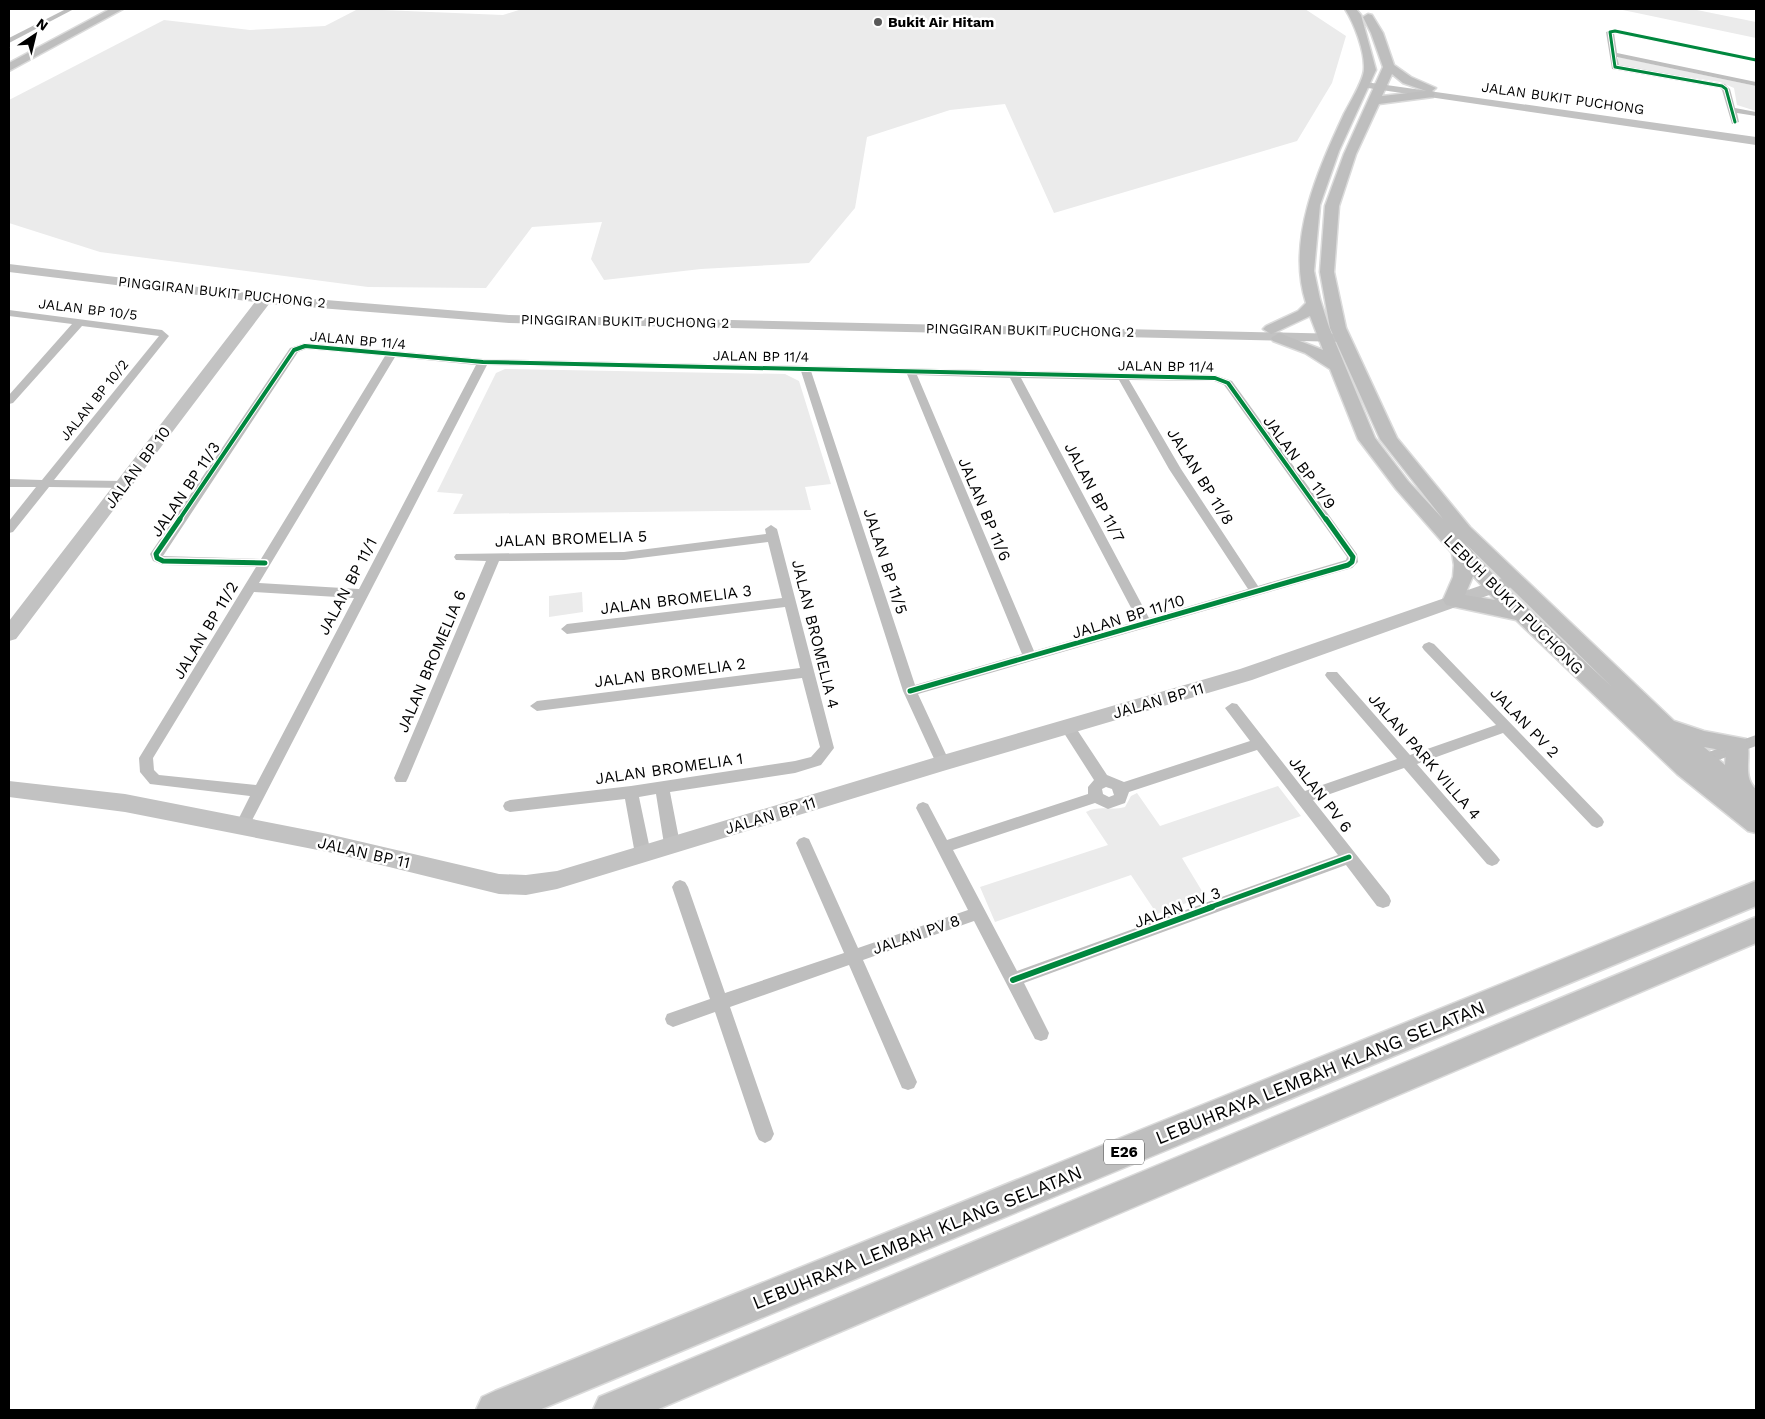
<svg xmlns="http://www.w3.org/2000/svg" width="1765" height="1419" viewBox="0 0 1765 1419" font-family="'Work Sans',sans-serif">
	<rect width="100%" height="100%" fill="#fff"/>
	<g fill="#ebebeb">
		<polygon points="358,9 503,15 522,9 1305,9 1346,36 1332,83 1297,141 1054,213 1005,104 950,110 867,137 855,208 809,263 701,269 604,280 591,259 602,222 532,227 486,288 368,287 100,252 9,223 9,100 164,20 250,30 325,26"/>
		<polygon points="1618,9 1692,9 1756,22 1756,38"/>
		<polygon points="1618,57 1756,86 1756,111 1737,105 1734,88 1720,82 1625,68 1618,65"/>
		<polygon points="505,369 785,374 799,381 831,484 805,487 811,510 453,514 463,494 437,492 496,373"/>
		<polygon points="582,592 583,612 549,617 549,596"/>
		<path d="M1278 786 1301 816 1182 858 1205 896 1157 914 1131 875 995 922 980 887 1108 845 1086 812C1099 805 1111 811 1125 807L1131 796 1137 793 1160 826Z"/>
	</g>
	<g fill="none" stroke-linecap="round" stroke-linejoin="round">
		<defs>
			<g id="primary">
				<polygon points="110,9 123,9 9,71 9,63"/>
				<path d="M1345 9H1356L1361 15 1376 70 1339 151 1320 205 1314 271 1320 299 1329 327 1375 438 1408 481 1443 519 1380 439 1330 328 1320 272 1325 206 1344 154 1383 67 1371 33 1363 17 1368 14 1372 15 1383 33 1394 65 1411 77 1436 88 1432 91 1435 94 1433 97 1379 104 1356 154 1339 206 1334 272 1346 328 1397 438 1470 527 1674 721 1704 731 1746 739C1753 753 1741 777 1756 789V833L1748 831 1677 774 1516 620 1446 605 1443 600 1453 577 1454 565 1452 553 1396 489 1358 439 1330 369 1305 353 1273 341 1271 338 1279 333 1323 350 1310 316 1276 332 1271 334 1263 329 1266 326 1298 311 1306 303C1286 241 1318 170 1344 114 1349 104 1364 80 1364 69 1365 51 1354 23 1345 9ZM1392 74 1403 83 1426 91 1382 96ZM1465 543 1612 687 1500 582ZM1473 576 1495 600 1465 595ZM1704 747 1726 751 1725 765Z"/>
			</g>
			<g id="highway">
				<polygon points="1756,881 1756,906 539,1410 476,1410 482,1397 495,1391"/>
				<polygon points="1756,917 1756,943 656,1410 593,1410 599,1397"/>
			</g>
		</defs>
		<use href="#primary" stroke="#dbdbdb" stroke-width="3"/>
		<use href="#highway" stroke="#dbdbdb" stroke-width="3"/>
		<g fill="#bebebe" fill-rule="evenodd">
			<polygon points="66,9 74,9 9,43 9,38"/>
			<polygon points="1615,29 1756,58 1756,62 1614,33 1617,53 1756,82 1756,86 1617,57 1619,65 1725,84 1730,89 1735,108 1756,112 1756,116 1737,113 1739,122 1732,124 1722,90 1720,88 1612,69 1606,32"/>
			<polygon points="9,310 162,330 169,336 54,480 124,481 130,485 128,488 49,487 13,532 9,533 9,521 36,487 9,487 9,479 42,480 159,336 82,326 13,403 9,404 9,395 72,324 9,316"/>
			<path d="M305 343 483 359 1215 375 1232 381 1357 554 1358 562 1352 568 918 694 950 763 948 767H938L936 763 903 691 801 371 487 365 247 830 242 832 237 830 235 826 250 796 150 784 140 772 139 758 256 567 163 565 153 561 150 554 290 348ZM306 349 385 356 261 559 163 556 298 352ZM395 357 476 365 359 589 259 583ZM811 371 907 374 1022 654 915 685ZM917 375 1010 378 1138 621 1034 651ZM1021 378 1119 380 1169 469 1248 589 1149 618ZM1129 380 1214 381 1224 385 1347 557 1346 560 1258 586 1181 469ZM254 592 354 598 256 785 159 775 154 770 153 758Z"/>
			<polygon points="771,525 777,529 834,748 821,765 795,773 670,792 680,844 677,848 672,850 667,848 664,844 656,794 639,797 651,854 648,858 643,860 638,858 635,854 625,799 510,812 505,810 503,806 505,802 510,800 631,786 795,761 811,757 820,747 802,678 537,711 530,706 537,701 800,668 785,607 567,634 561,629 567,624 782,598 768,542 624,560 499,561 408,778 406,782 396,782 394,778 486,561 456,560 454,557 456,554 624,552 766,534 765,529"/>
			<path d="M1429 642 1434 644 1602 818 1604 822 1602 826 1597 828 1592 826 1503 733 1417 764 1497 856 1500 860 1497 864 1492 866 1487 864 1404 768 1313 800 1389 896 1391 901 1389 906 1383 908 1377 906 1346 865 1024 983 1049 1033 1047 1039 1041 1041 1035 1039 974 921 863 960 917 1082 914 1088 908 1090 902 1088 849 965 730 1007 774 1134 771 1140 765 1143 759 1140 756 1134 715 1012 673 1027 667 1024 665 1019 667 1014 710 999 672 887 675 882 680 880 685 882 688 887 725 993 844 953 796 843 799 839 804 837 809 839 858 948 968 910 916 808 918 804 923 802 928 804 947 840 1088 794V787L1094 780 1062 730 1060 726 1062 722H1072L1107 775 1124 782 1250 741 1225 708 1232 703 1237 704 1305 791 1397 759 1327 678 1325 675 1327 672H1337L1410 755 1496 725 1424 650 1422 647 1424 644ZM1257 750 1338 855 1017 971 953 850 1095 803 1108 809 1125 803 1129 792ZM1106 787 1112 789 1114 795 1109 797 1103 794 1102 789Z"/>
			<polygon points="1756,735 1756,746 1697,768 1692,766 1690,762 1692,758"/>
		</g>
		<g fill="#c2c2c2" fill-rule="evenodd">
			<polygon points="1365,82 1756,137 1756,145 1361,87 1359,85"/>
			<polygon points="9,264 265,295 509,315 1343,334 1350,338 1343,342 509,323 269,304 16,639 9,641 9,621 255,302 9,272"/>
			<polygon points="1514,574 1520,576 1523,580 1520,584 1252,680 943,771 557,889 526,895 499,894 328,852 125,812 9,797 9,781 125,794 328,834 499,874 526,875 557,871 943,755 1240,669"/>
		</g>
		<use href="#primary" fill="#bebebe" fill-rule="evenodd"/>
		<use href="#highway" fill="#bebebe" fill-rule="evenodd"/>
		<defs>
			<polyline id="cycleway-far3" points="1735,122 1726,89 1722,86 1615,67 1610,32 1615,31 1756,60"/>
			<polyline id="cycleway-far2" points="179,520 294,350 305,346 483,362 1215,378 1228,383 1326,520"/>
			<g id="cycleway-far1">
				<polyline points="180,519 156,554 157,558 163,561 265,563"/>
				<polyline points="910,691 1348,565 1352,562 1353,557 1326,519"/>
				<polyline points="1208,908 1349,857"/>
			</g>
			<polyline id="cycleway" points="1013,980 1212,907"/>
		</defs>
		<use href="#cycleway-far3" stroke="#fff" stroke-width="5"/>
		<use href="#cycleway-far2" stroke="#fff" stroke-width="6"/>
		<use href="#cycleway-far1" stroke="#fff" stroke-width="8"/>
		<use href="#cycleway" stroke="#fff" stroke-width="9"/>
		<use href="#cycleway-far3" stroke="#00873e" stroke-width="3"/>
		<use href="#cycleway-far2" stroke="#00873e" stroke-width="4"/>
		<use href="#cycleway-far1" stroke="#00873e" stroke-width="5"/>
		<use href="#cycleway" stroke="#00873e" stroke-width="6"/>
	</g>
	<circle fill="#595959" stroke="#fff" stroke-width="2" cx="878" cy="22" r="5"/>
	<g text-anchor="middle" stroke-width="5" stroke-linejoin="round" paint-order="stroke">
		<g font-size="14" font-weight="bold" fill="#000" stroke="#fff" text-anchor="start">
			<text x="888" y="27">Bukit Air Hitam</text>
		</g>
		<g font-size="14" fill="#000" stroke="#fff">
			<text transform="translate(1563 98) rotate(8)" y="5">JALAN BUKIT PUCHONG</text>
			<text transform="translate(222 292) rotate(6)" y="5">PINGGIRAN BUKIT PUCHONG 2</text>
			<text transform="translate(88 309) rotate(7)" y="5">JALAN BP 10/5</text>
			<text transform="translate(625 321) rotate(1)" y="5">PINGGIRAN BUKIT PUCHONG 2</text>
			<text transform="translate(1030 330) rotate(1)" y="5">PINGGIRAN BUKIT PUCHONG 2</text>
			<text transform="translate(358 340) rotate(5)" y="5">JALAN BP 11/4</text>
			<text transform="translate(761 356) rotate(1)" y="5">JALAN BP 11/4</text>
			<text transform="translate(1166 366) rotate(1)" y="5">JALAN BP 11/4</text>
			<text transform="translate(94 400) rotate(-51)" y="5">JALAN BP 10/2</text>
		</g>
		<rect fill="#fff" stroke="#4c4c4c" stroke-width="1" x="1104" y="1139.5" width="40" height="25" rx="4"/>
		<g font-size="15" font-weight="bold" fill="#000">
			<text x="1124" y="1157">E26</text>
		</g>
		<g font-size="16" fill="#000" stroke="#fff">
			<text transform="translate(1300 462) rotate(54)" y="6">JALAN BP 11/9</text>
			<text transform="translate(137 467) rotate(-53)" y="6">JALAN BP 10</text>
			<text transform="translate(1201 476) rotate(58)" y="6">JALAN BP 11/8</text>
			<text transform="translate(185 489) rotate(-56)" y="6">JALAN BP 11/3</text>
			<text transform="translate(1095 492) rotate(62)" y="6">JALAN BP 11/7</text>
			<text transform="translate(985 509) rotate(67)" y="6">JALAN BP 11/6</text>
			<text transform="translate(571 538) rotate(-2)" y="6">JALAN BROMELIA 5</text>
			<text transform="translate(886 561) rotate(72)" y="6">JALAN BP 11/5</text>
			<text transform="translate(347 586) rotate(-62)" y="6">JALAN BP 11/1</text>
			<text transform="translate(676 599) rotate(-7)" y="6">JALAN BROMELIA 3</text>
			<text transform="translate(1514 604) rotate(45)" y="6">LEBUH BUKIT PUCHONG</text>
			<text transform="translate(1128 616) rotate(-17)" y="6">JALAN BP 11/10</text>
			<text transform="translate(205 630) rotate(-59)" y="6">JALAN BP 11/2</text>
			<text transform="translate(816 634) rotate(76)" y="6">JALAN BROMELIA 4</text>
			<text transform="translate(431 661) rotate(-67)" y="6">JALAN BROMELIA 6</text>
			<text transform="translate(670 672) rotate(-7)" y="6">JALAN BROMELIA 2</text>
			<text transform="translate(1158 700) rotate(-16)" y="6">JALAN BP 11</text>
			<text transform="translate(1525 722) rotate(46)" y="6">JALAN PV 2</text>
			<text transform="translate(1425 756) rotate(49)" y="6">JALAN PARK VILLA 4</text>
			<text transform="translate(669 768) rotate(-8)" y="6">JALAN BROMELIA 1</text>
			<text transform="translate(1321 794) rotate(52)" y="6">JALAN PV 6</text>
			<text transform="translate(770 815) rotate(-17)" y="6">JALAN BP 11</text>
			<text transform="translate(364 852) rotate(13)" y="6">JALAN BP 11</text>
			<text transform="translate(1177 907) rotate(-20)" y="6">JALAN PV 3</text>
			<text transform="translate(916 934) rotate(-19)" y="6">JALAN PV 8</text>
		</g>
		<g font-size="19" fill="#000" stroke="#fff">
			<text transform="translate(1320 1072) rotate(-22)" y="7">LEBUHRAYA LEMBAH KLANG SELATAN</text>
			<text transform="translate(917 1237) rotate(-22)" y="7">LEBUHRAYA LEMBAH KLANG SELATAN</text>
		</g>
	</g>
	<rect width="1765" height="1419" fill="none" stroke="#000000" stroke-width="20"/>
	<g transform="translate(35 35) rotate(35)" stroke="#ffffff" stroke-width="4" paint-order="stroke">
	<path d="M0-4L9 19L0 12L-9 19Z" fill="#000000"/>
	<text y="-8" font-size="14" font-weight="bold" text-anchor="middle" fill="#000000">N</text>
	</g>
</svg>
